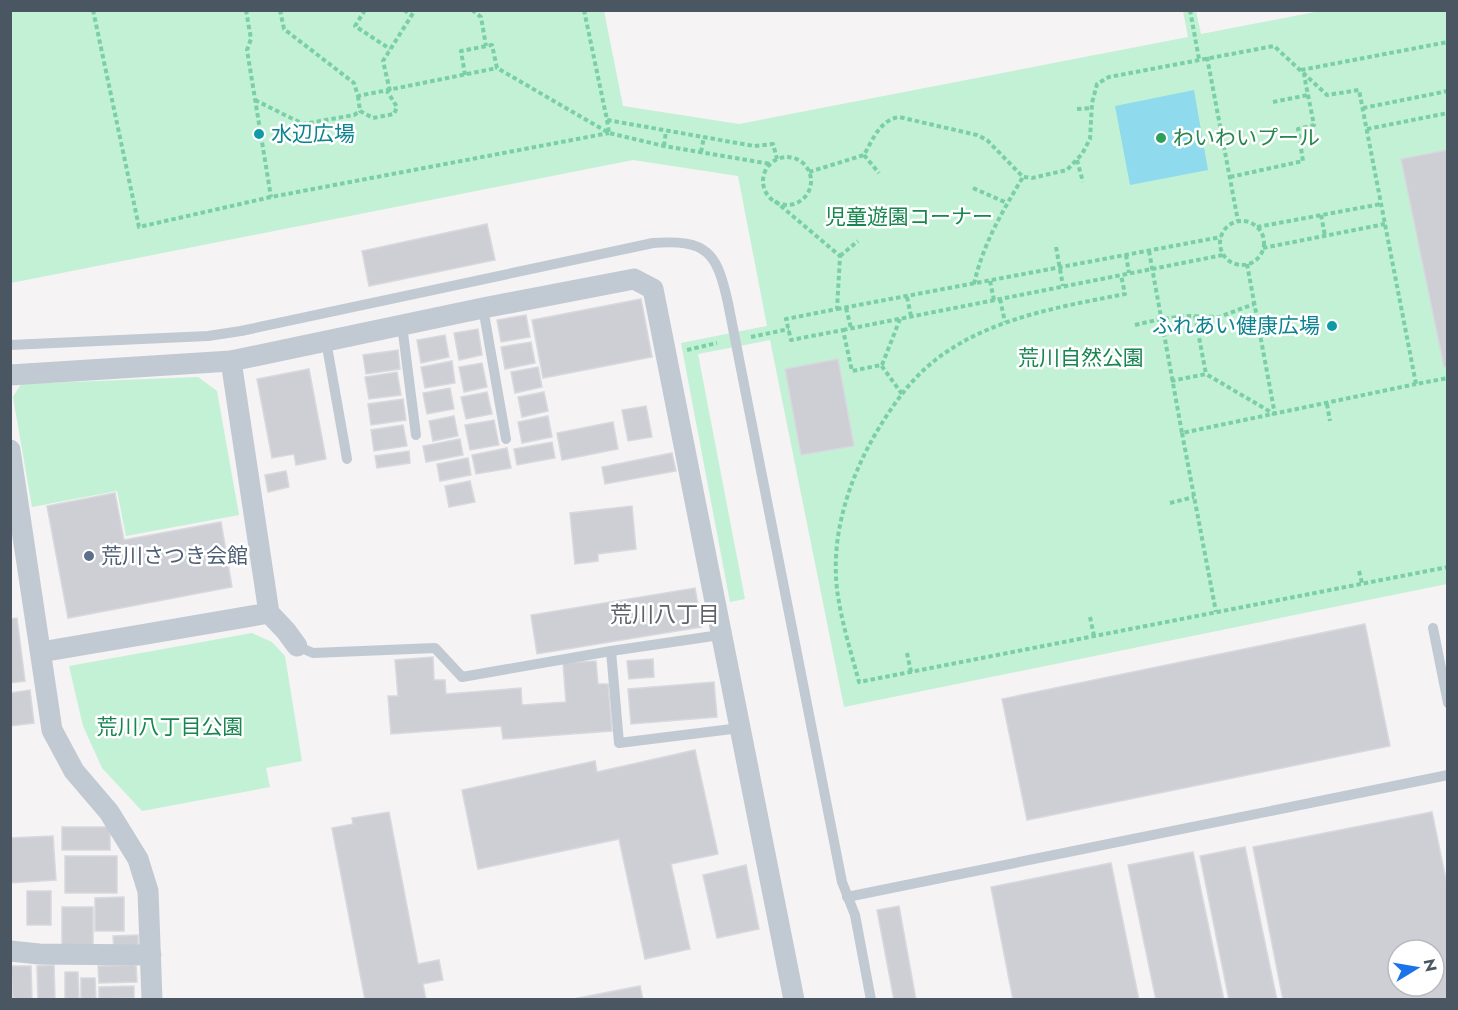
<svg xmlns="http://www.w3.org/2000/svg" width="1458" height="1010" viewBox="0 0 1458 1010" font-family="Jost,'Noto Sans JP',sans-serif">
	<rect width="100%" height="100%" fill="#f5f3f3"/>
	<g fill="#c3f1d5">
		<polygon points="10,11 604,11 623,106 739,124 1188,37 1183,11 1196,11 1201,34 1320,11 1447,11 1447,584 844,707 770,340 698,354 745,599 730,602 681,343 767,326 738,176 633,160 11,283"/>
		<polygon points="198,377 217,391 239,515 126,536 117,491 32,507 13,397 21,384"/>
		<polygon points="252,633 272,642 285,656 302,761 266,768 270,787 142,811 102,768 83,726 69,666"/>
	</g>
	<polygon fill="#90daee" points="1194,90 1208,170 1130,185 1115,106"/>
	<g fill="#cdcfd5" stroke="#d7d9de" stroke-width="1.5" fill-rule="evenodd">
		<polygon points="1447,150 1448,366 1444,367 1401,159"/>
		<polygon points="487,224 495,260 369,286 362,251"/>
		<polygon points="641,299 652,357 543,378 532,320"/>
		<polygon points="526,315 530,337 501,342 497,320"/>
		<polygon points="478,329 482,355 459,360 454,333"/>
		<polygon points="445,335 449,357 421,363 417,340"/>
		<polygon points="531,342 535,363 505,369 501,347"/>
		<polygon points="398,350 400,369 366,374 363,355"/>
		<polygon points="838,359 854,446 801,455 785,369"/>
		<polygon points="452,361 455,383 425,388 421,367"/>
		<polygon points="482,363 487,387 464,392 459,367"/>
		<polygon points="538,367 542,387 515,393 511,372"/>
		<polygon points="309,369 326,459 296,465 294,454 272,458 257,379"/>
		<polygon points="397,372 401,395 369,399 365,377"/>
		<polygon points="450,388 454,409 427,414 423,393"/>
		<polygon points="487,392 492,414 466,419 461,397"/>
		<polygon points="544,392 548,411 522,417 518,397"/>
		<polygon points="403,399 406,420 371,425 368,404"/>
		<polygon points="646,406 652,437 628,441 622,410"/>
		<polygon points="454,416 458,436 433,441 429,421"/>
		<polygon points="548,416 552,437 522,443 518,422"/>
		<polygon points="494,420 499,445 470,450 465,425"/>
		<polygon points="613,422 618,449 562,460 557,433"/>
		<polygon points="403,425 407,446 374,451 371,430"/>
		<polygon points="460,439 463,455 426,462 423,446"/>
		<polygon points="552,442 555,458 517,465 514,449"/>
		<polygon points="507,448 511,468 476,474 472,455"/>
		<polygon points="409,451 410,463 377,468 375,456"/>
		<polygon points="672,453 676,471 605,484 602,467"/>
		<polygon points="468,458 471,475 440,481 437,464"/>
		<polygon points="286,471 289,487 268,492 265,475"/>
		<polygon points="470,481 475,502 449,507 445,486"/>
		<polygon points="115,493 124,540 221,522 232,587 68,618 47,506"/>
		<polygon points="632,506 636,549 598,554 598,561 575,564 570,513"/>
		<polygon points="695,588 702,627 537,654 531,615"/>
		<polygon points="17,618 25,681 10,683 10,619"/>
		<polygon points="1365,624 1390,746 1027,820 1002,699"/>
		<polygon points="433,657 434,680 445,680 446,694 521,688 522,705 566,702 563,663 596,661 598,684 608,684 612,731 503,739 501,726 391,734 388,696 398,696 395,660"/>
		<polygon points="653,659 654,677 629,679 627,661"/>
		<polygon points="714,682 717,717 631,724 628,689"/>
		<polygon points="30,690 34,723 10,726 10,693"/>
		<polygon points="695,750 718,854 671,864 690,949 645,959 619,839 478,869 462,790 595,761 597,772"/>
		<polygon points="389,812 418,964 439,960 443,980 423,984 426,1000 365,1000 332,828 353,824 352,818"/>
		<path d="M1432 812 1448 889V1000H1283L1253 847ZM1398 950H1434V986H1398Z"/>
		<rect x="62" y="827" width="48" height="23"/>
		<polygon points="53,836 56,880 10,883 10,838"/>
		<polygon points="1245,847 1277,1000 1229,1000 1200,856"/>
		<polygon points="1193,852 1224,1000 1156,1000 1128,865"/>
		<rect x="65" y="856" width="52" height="37"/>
		<polygon points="1111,863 1139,1000 1013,1000 991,887"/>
		<polygon points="746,865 759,929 717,938 703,875"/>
		<rect x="27" y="891" width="24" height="34"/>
		<polygon points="124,897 124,931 95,931 95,898"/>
		<polygon points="899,906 916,1000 894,1000 877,910"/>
		<rect x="62" y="907" width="31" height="38"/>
		<polygon points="138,935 138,949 114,950 113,936"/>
		<polygon points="54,965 55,1000 38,1000 37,966"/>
		<polygon points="136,965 137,982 99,983 98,966"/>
		<polygon points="11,966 31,966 32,1000 13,1000"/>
		<polygon points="65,972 78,972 79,1000 65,1000"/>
		<polygon points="81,978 95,978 96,1000 81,1000"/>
		<polygon points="134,986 134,998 99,999 99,987"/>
		<polygon points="640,986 643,1000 568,1000"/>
	</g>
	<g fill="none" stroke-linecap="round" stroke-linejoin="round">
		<g stroke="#7ad0a6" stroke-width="4" stroke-dasharray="4.5 3" stroke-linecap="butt">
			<polyline points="93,10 139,227 271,197 609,133"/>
			<polyline points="246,10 251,39 247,50 271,197"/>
			<polyline points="280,10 284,29 354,83 358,96 497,68"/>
			<polyline points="365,10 355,26 390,49"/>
			<polyline points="404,10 412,15"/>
			<polyline points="472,10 481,17 486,46"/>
			<polyline points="584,10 607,120 754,146 773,144 777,159"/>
			<polyline points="1190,10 1199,59"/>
			<polyline points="1207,57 1238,221"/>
			<polyline points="1301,70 1448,42"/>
			<polyline points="465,75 461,51 492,45 497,68 609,133 664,146 770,164"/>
			<polyline points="390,91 383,61 415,10"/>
			<polyline points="358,96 360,111 373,118 394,114 397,107 387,91"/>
			<polyline points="255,100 303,124 354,115 360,111"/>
			<polyline points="1273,102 1308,95"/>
			<polyline points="1363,108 1448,91"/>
			<polyline points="1077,109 1092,108"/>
			<polyline points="607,120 609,133"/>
			<polyline points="1367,129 1448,113"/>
			<polyline points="664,146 666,131"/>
			<polyline points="701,152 704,137"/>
			<polyline points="864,155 879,173"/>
			<circle cx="787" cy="181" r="24"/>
			<polyline points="1077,160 1083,182"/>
			<path d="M809 172 864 155C873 139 880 120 899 117L977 135 987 140 1023 177 1032 178 1067 170 1082 154 1090 139 1092 103 1097 84 1109 77 1274 46 1327 95 1359 90 1416 384 1448 378"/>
			<polyline points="1230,177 1303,161 1298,129 1314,125 1304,75"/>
			<polyline points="973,188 1007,203"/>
			<path d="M775 201 840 256 837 309 786 319 791 340 843 330 852 371 881 365 902 394C861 448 829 519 837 589 841 621 851 652 859 682L1448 567"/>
			<polyline points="1321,215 1325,236"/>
			<circle cx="1242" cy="243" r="22"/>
			<polyline points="1257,227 1381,204"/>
			<polyline points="1056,247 1063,286"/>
			<polyline points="1263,248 1385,224"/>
			<polyline points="1149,251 1182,433 1416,384"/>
			<polyline points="1126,255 1129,273"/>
			<polyline points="840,256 858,241"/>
			<polyline points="1247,264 1275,415"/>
			<polyline points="990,281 994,300"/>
			<path d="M974 284C983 244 1002 212 1023 177"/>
			<polyline points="907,297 911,316"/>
			<polyline points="1000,299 1005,322"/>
			<polyline points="846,308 851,328"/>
			<polyline points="837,309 1221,237"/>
			<polyline points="1195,316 1206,374"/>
			<polyline points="1135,325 1161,319 1188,316 1219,317 1254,304"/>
			<polyline points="843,330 1223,255"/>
			<polyline points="751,337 789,329"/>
			<polyline points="687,350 717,343"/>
			<polyline points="882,365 900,319"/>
			<polyline points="1171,381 1206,374 1274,414"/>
			<path d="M902 394C955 324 1043 310 1125 294L1121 275"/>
			<polyline points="1327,404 1330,421"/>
			<polyline points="1182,433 1216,612"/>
			<polyline points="1170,503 1194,497"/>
			<polyline points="1359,571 1362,583"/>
			<polyline points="1090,617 1094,636"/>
			<polyline points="907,653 911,672"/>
		</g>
		<g stroke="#c1cad2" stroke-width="10">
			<polyline points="483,308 506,439"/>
			<polyline points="402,325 416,435"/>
			<polyline points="326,341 347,459"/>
			<path d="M10 345 208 336 241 331 653 243C708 239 717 253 728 303L842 882 855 915 871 1000"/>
			<polyline points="1433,628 1448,703"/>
			<polyline points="297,646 313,653 435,648 462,677 611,651 720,635"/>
			<polyline points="611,651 619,743 740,728"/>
			<polyline points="847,897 1448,775"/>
		</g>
		<g stroke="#c1cad2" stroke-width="21">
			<polyline points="10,375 231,361 483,308 634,279 653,289 794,1000"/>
			<polyline points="10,450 52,730 74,771 109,812 138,859 148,891 152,1000"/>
			<polyline points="269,613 286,631 297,646"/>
			<polyline points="41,652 269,613 231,361"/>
			<polyline points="10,951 39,954 151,955"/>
		</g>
	</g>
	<g fill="#0f9aa8" stroke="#fff" stroke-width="2">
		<circle cx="259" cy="134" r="6"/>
		<circle cx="1332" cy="326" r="6"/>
	</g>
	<circle fill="#2e9e5b" stroke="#fff" stroke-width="2" cx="1161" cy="138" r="6"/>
	<circle fill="#5c6f8a" stroke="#fff" stroke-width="2" cx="89" cy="556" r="6"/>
	<g text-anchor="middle" stroke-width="5" stroke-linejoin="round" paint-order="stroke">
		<g font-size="21" fill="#0d838f" stroke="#fff" text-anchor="start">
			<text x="271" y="141">水辺広場</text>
			<text x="1320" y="333" text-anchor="end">ふれあい健康広場</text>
		</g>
		<g font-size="21" fill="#27864d" stroke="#fff" text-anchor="start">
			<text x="1173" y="145">わいわいプール</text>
		</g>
		<g font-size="21" fill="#17864f" stroke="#fff">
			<text x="909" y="224">児童遊園コーナー</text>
			<text x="1081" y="365">荒川自然公園</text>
			<text x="170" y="734">荒川八丁目公園</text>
		</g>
		<g font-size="21" fill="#4e5e75" stroke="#fff" text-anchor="start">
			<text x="101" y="563">荒川さつき会館</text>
		</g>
		<g font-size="22" fill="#5f6368" stroke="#fff">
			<text x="665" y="622">荒川八丁目</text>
		</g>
	</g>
	<rect width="1458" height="1010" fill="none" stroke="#4a5661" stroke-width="24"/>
	<g transform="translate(1416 968) rotate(79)"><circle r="28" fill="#ffffff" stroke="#b7bbc0" stroke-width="1.5"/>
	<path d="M0-4.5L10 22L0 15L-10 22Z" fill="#1a73e8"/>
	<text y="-9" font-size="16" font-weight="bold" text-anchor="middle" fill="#4a5661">N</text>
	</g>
</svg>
